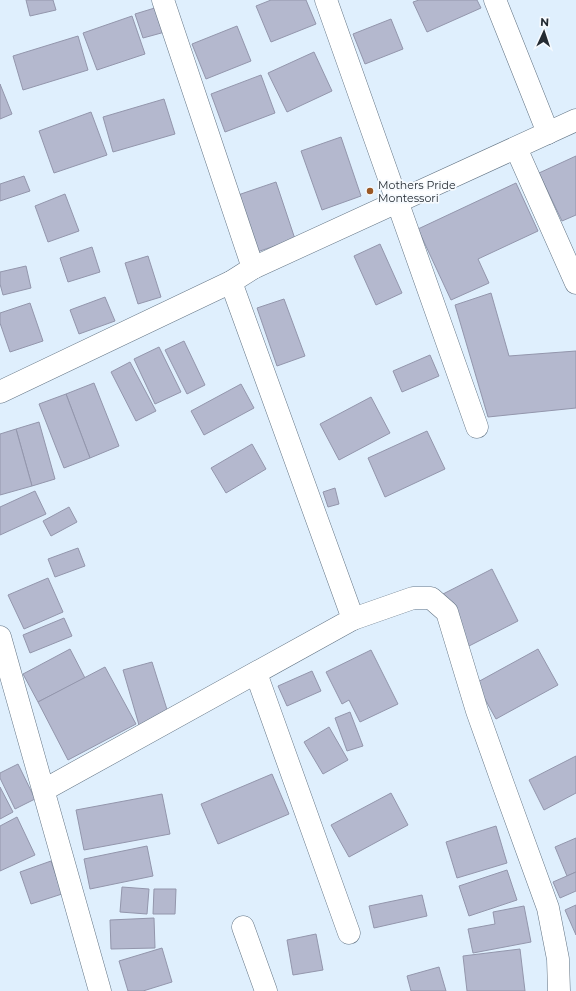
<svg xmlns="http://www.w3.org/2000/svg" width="576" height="991" viewBox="0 0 576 991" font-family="Montserrat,sans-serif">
	<rect width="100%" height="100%" fill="#dfeffd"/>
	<g fill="#b4b8ce" stroke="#9396ac">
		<polygon points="26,0 53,0 56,10 30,16"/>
		<polygon points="271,0 306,0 316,24 271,42 256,6"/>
		<polygon points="419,0 477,0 481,8 427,32 413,2"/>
		<polygon points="158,7 165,32 143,38 135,14"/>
		<polygon points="132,16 145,54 97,70 83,33"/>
		<polygon points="391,19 403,49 365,64 353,34"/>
		<polygon points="237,26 251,61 206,79 192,44"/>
		<polygon points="78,36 88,70 23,90 13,56"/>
		<polygon points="314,52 332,91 287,112 268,73"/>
		<polygon points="261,75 275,113 225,132 211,94"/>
		<polygon points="0,84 12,114 0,119"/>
		<polygon points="164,99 175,134 113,152 103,117"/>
		<polygon points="91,112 107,155 54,173 39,131"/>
		<polygon points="341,137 361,196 322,210 301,151"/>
		<polygon points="576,156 576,215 562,221 539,173"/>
		<polygon points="24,176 30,191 0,201 0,184"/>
		<polygon points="276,182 295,239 257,252 238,195"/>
		<polygon points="516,183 538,231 478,259 489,283 451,300 418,229"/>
		<polygon points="65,194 79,231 48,242 35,206"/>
		<polygon points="380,244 402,293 376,305 354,256"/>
		<polygon points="92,247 100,272 68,282 60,258"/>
		<polygon points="148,256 161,297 138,304 125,263"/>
		<polygon points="26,266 31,288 3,295 0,284 0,272"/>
		<polygon points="491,293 509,356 576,351 576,408 488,417 455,305"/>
		<polygon points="105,297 115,321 79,334 70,310"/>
		<polygon points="284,299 305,356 277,366 257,308"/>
		<polygon points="30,303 43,341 10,352 0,323 0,313"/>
		<polygon points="184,341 205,385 187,394 165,350"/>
		<polygon points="159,347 181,392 155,404 134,359"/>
		<polygon points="430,355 439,376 402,392 393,371"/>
		<polygon points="130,362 156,411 136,421 111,372"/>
		<polygon points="94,383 119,446 90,458 66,394"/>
		<polygon points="241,384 254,408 204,435 191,411"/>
		<polygon points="66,394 90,458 64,468 39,404"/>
		<polygon points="371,397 390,433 339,460 320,424"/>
		<polygon points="39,422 55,479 32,486 16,429"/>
		<polygon points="16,429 32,486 0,495 0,434"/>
		<polygon points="427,431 445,469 385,497 368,458"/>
		<polygon points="252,444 266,469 226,493 211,468"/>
		<polygon points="335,488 339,504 328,507 323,492"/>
		<polygon points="35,491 46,514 0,535 0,507"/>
		<polygon points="69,507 77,522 51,536 43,521"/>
		<polygon points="78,548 85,566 55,577 48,559"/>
		<polygon points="492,569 518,621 469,646 443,594"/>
		<polygon points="48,578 63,612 24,629 8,595"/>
		<polygon points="64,618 72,636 30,653 23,635"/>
		<polygon points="70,649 85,678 38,702 23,674"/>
		<polygon points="538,649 558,685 496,719 476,683"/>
		<polygon points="371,650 398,704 360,722 349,700 342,704 326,672"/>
		<polygon points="152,662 169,716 139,725 123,670"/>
		<polygon points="105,667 136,724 68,760 38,702"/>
		<polygon points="312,671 321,691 287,706 278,686"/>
		<polygon points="350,712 363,746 347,751 335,718"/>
		<polygon points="329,727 348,760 323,774 304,742"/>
		<polygon points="576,756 576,793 544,810 529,780"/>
		<polygon points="18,764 35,799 15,809 0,778 0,773"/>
		<polygon points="272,774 289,814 218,844 201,804"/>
		<polygon points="0,787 13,812 0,819"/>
		<polygon points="391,793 408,825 349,857 331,825"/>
		<polygon points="162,794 170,834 84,850 76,810"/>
		<polygon points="17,817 35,855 0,871 0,826"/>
		<polygon points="496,826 507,863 457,878 446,842"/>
		<polygon points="576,838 576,872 567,876 555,847"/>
		<polygon points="147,846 153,876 90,889 84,859"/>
		<polygon points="51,861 62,894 31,904 20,872"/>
		<polygon points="507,870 517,900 469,916 459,886"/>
		<polygon points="576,872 576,891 560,898 553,882"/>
		<polygon points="122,887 149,889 147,914 120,912"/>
		<polygon points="154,889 176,889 175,914 153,914"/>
		<polygon points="422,895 427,916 374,928 369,906"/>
		<polygon points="576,905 576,935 565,910"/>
		<polygon points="524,906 531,942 473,953 468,929 495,924 493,912"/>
		<polygon points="154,918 155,948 111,949 110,920"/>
		<polygon points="316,934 323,970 293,975 287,940"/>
		<polygon points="162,948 172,982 143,991 128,991 119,961"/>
		<polygon points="520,949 525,991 467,991 463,956"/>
		<polygon points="439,967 446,991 411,991 407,976"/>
	</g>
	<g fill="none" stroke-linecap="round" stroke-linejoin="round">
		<defs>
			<g id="minor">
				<polyline points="163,0 253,268"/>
				<polyline points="326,0 477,427"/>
				<polyline points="495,0 548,133"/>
				<polyline points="516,148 576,283"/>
				<polyline points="0,392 231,282 253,268 397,202 576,120"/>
				<polyline points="353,619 413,598 431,598 447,612 477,711 503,784 548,908 558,959 559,991"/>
				<polyline points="0,637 100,991"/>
				<polyline points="256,673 349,933"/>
				<polyline points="44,790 353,619 231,282"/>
				<polyline points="243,927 266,991"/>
			</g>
		</defs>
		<use href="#minor" stroke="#647585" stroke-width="23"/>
		<use href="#minor" stroke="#fff" stroke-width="22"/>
	</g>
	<circle fill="#9a5825" stroke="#f6fafe" stroke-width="1.5" cx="370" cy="191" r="4"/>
	<g text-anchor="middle" stroke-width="3.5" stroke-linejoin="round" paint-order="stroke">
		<g font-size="11" fill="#242b32" stroke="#f6fafe" text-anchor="start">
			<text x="378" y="189">Mothers Pride<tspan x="378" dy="13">Montessori</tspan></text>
		</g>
	</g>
	<g transform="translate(544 32) rotate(3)" stroke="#f6fafe" stroke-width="3" paint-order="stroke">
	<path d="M0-3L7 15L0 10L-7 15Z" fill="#242b32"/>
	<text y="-6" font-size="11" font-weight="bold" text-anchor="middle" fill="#242b32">N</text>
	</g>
</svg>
